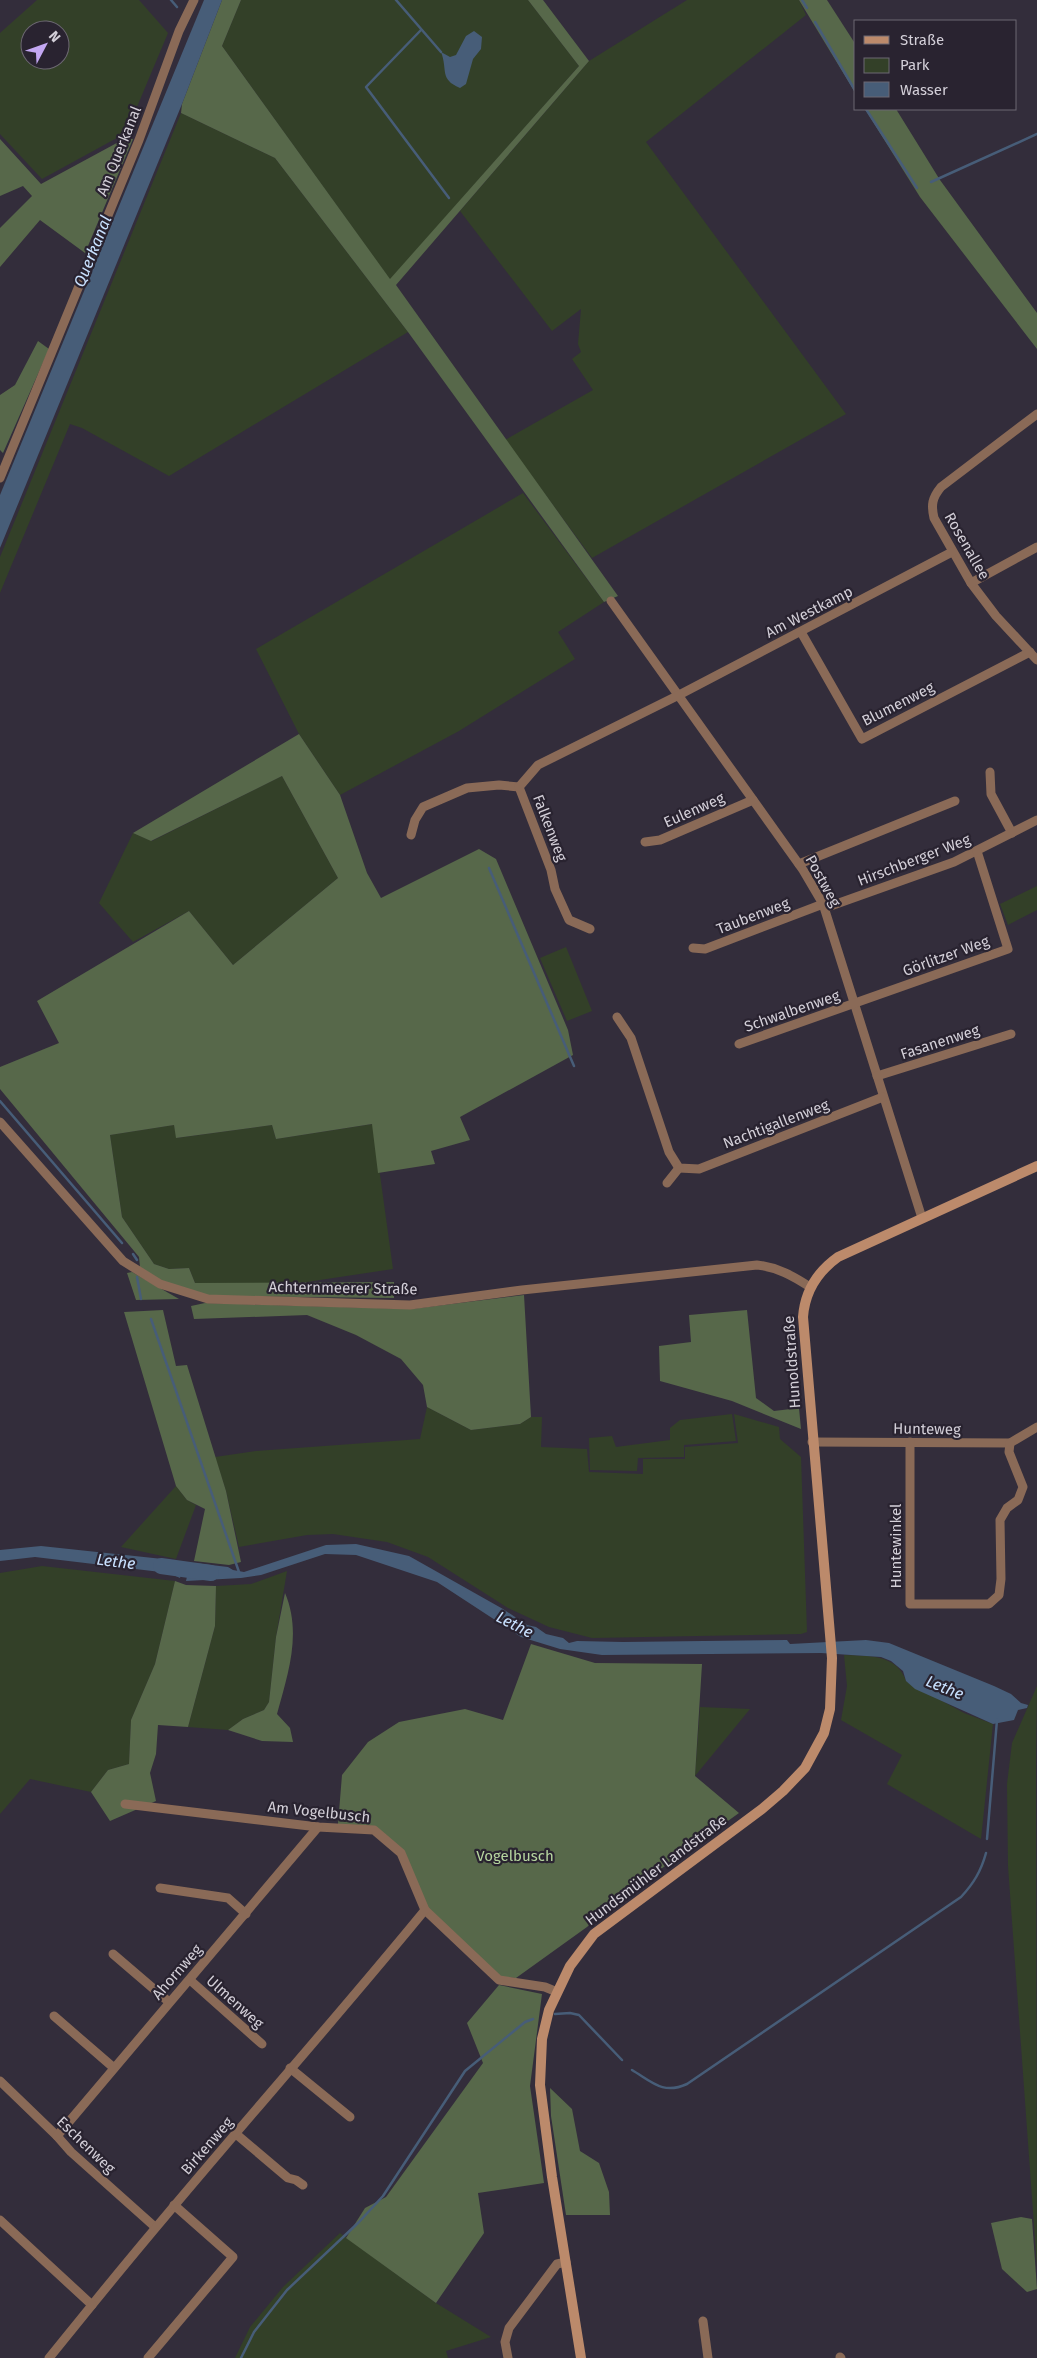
<svg xmlns="http://www.w3.org/2000/svg" width="1037" height="2358" viewBox="0 0 1037 2358" font-family="'Fira Sans',sans-serif">
	<rect width="100%" height="100%" fill="#332d3b"/>
	<g fill="#334028" fill-rule="evenodd">
		<path d="M37 0H139L168 33 126 133 42 179 0 134V33ZM30 30H60V60H30Z"/>
		<polygon points="241,0 528,0 579,66 390,280 222,46"/>
		<polygon points="687,0 799,0 806,15 646,142 846,414 592,558 505,440 593,390 572,359 581,352 578,344 581,309 552,331 460,211 589,61"/>
		<polygon points="181,113 275,158 408,332 169,476 82,428 70,424 0,593 0,557"/>
		<polygon points="523,493 604,602 558,632 575,659 459,731 340,795 299,734 256,649"/>
		<polygon points="282,776 338,878 233,965 189,911 133,942 99,903 133,833 152,841"/>
		<polygon points="1037,886 1037,910 1008,925 1000,904"/>
		<polygon points="566,947 592,1011 567,1021 540,958"/>
		<polygon points="373,1124 393,1269 300,1283 195,1283 189,1268 169,1269 154,1264 122,1217 110,1135 174,1125 177,1138 272,1125 276,1139"/>
		<polygon points="427,1407 471,1430 520,1424 531,1417 542,1417 541,1447 587,1449 589,1472 643,1474 643,1459 685,1459 685,1447 738,1443 734,1414 779,1427 780,1439 801,1457 807,1632 801,1634 592,1638 549,1627 508,1608 428,1557 387,1542 333,1534 307,1535 239,1547 226,1491 215,1457 256,1451 420,1439"/>
		<polygon points="732,1414 736,1441 684,1445 684,1457 638,1458 637,1471 590,1470 589,1438 612,1436 616,1447 670,1440 670,1428 680,1420"/>
		<polygon points="176,1486 187,1500 196,1505 176,1559 121,1547"/>
		<polygon points="42,1566 175,1581 155,1664 131,1720 129,1764 108,1770 91,1792 30,1779 0,1814 0,1573"/>
		<polygon points="287,1571 276,1637 269,1702 264,1710 243,1719 228,1730 188,1727 215,1626 216,1586 251,1584"/>
		<path d="M844 1655C868 1656 897 1654 906 1681L964 1713 993 1724 981 1839 887 1784 902 1755 841 1720 847 1686Z"/>
		<polygon points="1037,1686 1036,1763 1037,2267 1008,1866 1007,1784 1012,1743"/>
		<polygon points="700,1707 750,1709 695,1776"/>
		<polygon points="340,2233 436,2303 491,2337 446,2351 448,2358 235,2358 250,2327 283,2287"/>
	</g>
	<g fill="#57684a">
		<polygon points="222,0 241,0 222,46 390,279 579,66 528,0 543,0 589,61 396,285 618,596 604,602 408,332 275,158 181,113 182,104"/>
		<polygon points="799,0 827,0 856,45 856,94"/>
		<polygon points="865,109 896,109 940,180 1037,313 1037,349 920,197"/>
		<polygon points="126,138 133,139 85,253 40,220 0,267 0,228 32,196 23,186 0,196 0,139 41,184"/>
		<polygon points="38,341 49,349 3,453 0,450 0,395 15,385"/>
		<polygon points="299,734 340,795 367,873 381,898 479,849 496,859 568,1030 573,1055 460,1117 470,1140 431,1151 435,1164 378,1173 372,1124 276,1139 272,1125 176,1138 174,1125 110,1135 122,1217 154,1264 169,1269 189,1268 195,1283 394,1282 394,1298 206,1296 162,1281 140,1267 139,1257 0,1089 0,1067 59,1043 37,1001 189,911 233,965 338,878 282,776 151,841 133,833"/>
		<polygon points="132,1272 179,1299 136,1300 127,1273"/>
		<polygon points="524,1295 531,1417 520,1424 471,1430 427,1407 423,1385 401,1359 356,1335 307,1315 194,1319 191,1306 205,1303 411,1309"/>
		<polygon points="163,1310 176,1366 187,1365 226,1491 241,1562 229,1565 194,1561 205,1509 187,1500 176,1486 124,1312"/>
		<polygon points="747,1310 756,1398 774,1411 799,1408 801,1429 732,1401 660,1381 659,1346 691,1342 689,1315"/>
		<polygon points="175,1581 186,1585 216,1586 215,1626 188,1727 158,1725 156,1754 150,1773 156,1801 110,1821 91,1792 108,1770 129,1764 131,1720 155,1664"/>
		<path d="M285 1593C302 1633 288 1674 277 1714L290 1728 293 1742 262 1741 228 1730 243 1719 264 1710 269 1702 276 1637Z"/>
		<polygon points="531,1644 595,1663 702,1664 695,1776 739,1813 608,1907 587,1927 516,1978 500,1977 429,1913 403,1852 376,1828 338,1824 342,1775 368,1742 399,1722 465,1709 503,1720"/>
		<polygon points="499,1985 542,1994 530,2086 544,2183 478,2193 484,2233 436,2303 346,2238 365,2208 386,2197 483,2063 467,2023"/>
		<polygon points="550,2088 572,2109 580,2151 599,2163 609,2192 610,2215 566,2215 551,2116"/>
		<polygon points="1021,2217 1032,2219 1037,2289 1027,2292 1002,2269 991,2223"/>
	</g>
	<g fill="#475d78">
		<polygon points="204,0 222,0 182,104 0,548 0,495"/>
		<path d="M474 31 482 37 481 49 473 59 466 84 460 88C439 79 448 70 441 52L450 57 456 55 466 36Z"/>
		<polygon points="356,1544 409,1556 503,1609 527,1625 536,1627 546,1634 563,1638 569,1643 577,1641 623,1642 787,1640 790,1644 866,1640 889,1643 994,1686 1011,1694 1021,1703 1028,1705 1027,1708 1018,1710 1014,1720 993,1724 915,1689 906,1681 903,1671 891,1661 881,1657 821,1653 602,1655 560,1649 521,1637 437,1582 356,1555 325,1554 261,1575 241,1578 186,1581 189,1568 194,1563 228,1567 233,1570 244,1572 326,1545"/>
		<polygon points="41,1546 172,1560 183,1567 180,1578 169,1573 35,1557 0,1561 0,1550"/>
	</g>
	<g fill="none" stroke-linecap="round" stroke-linejoin="round">
		<g stroke="#475d78" stroke-width="2.5">
			<polyline points="171,0 177,7"/>
			<polyline points="396,0 441,52"/>
			<polyline points="802,0 807,8"/>
			<polyline points="815,22 856,92"/>
			<polyline points="421,30 366,87 449,198"/>
			<polyline points="866,109 917,188"/>
			<polyline points="931,182 1037,134"/>
			<polyline points="489,868 574,1066"/>
			<polyline points="0,1101 122,1243"/>
			<polyline points="133,1254 137,1260"/>
			<polyline points="137,1277 141,1299"/>
			<polyline points="151,1319 239,1572"/>
			<polyline points="987,1839 997,1720"/>
			<polyline points="555,2014 570,2013 579,2015 622,2060"/>
			<path d="M632 2070C652 2082 663 2095 687 2084L961 1897C974 1883 981 1871 986 1853"/>
			<polyline points="241,2358 254,2332 287,2290 359,2222 383,2196 465,2071 525,2022 533,2019"/>
		</g>
		<polyline stroke="#475d78" stroke-width="16" points="161,1566 211,1573"/>
		<g stroke="#8a6a57" stroke-width="9">
			<path d="M1037 414 941 487C932 498 931 505 934 518L971 583 996 616 1037 660"/>
			<polyline points="0,478 139,140 179,31 194,0"/>
			<polyline points="971,583 1037,547"/>
			<polyline points="611,601 803,870 823,904 922,1218"/>
			<polyline points="801,632 862,739 1030,652"/>
			<polyline points="990,772 991,794 1012,833"/>
			<polyline points="411,835 415,820 423,807 467,788 499,785 519,787"/>
			<polyline points="645,842 660,840 753,800"/>
			<polyline points="799,864 955,801"/>
			<polyline points="825,908 954,862 1037,820"/>
			<polyline points="590,929 569,920 555,889 551,870 519,787 538,765 679,695 952,552"/>
			<polyline points="693,948 705,949 823,904"/>
			<polyline points="617,1017 631,1038 669,1152 679,1168 699,1169 883,1097"/>
			<polyline points="739,1044 1008,949 977,851"/>
			<polyline points="877,1076 1011,1034"/>
			<path d="M0 1122 123 1261 160 1284 208 1299 410 1305 522 1290 757 1265C777 1267 793 1276 810 1287"/>
			<polyline points="667,1183 679,1168"/>
			<polyline points="812,1442 1010,1443 1037,1427"/>
			<polyline points="910,1442 910,1604 989,1604 999,1595 1001,1579 1000,1520 1007,1508 1018,1500 1023,1487 1009,1452 1010,1443"/>
			<polyline points="125,1804 318,1827 374,1830 401,1853 425,1910 499,1980 545,1987 557,1992"/>
			<polyline points="160,1888 228,1898 246,1914"/>
			<polyline points="113,1954 169,2002"/>
			<polyline points="190,1980 262,2044"/>
			<polyline points="54,2016 114,2068"/>
			<polyline points="290,2068 350,2117"/>
			<polyline points="0,2081 57,2136 71,2152 155,2227"/>
			<polyline points="236,2134 288,2178 296,2180 303,2185"/>
			<polyline points="57,2136 318,1827"/>
			<path d="M0 2220 92 2305C200 2171 316 2043 425 1910"/>
			<polyline points="703,2321 708,2358"/>
			<polyline points="840,2357 841,2358"/>
			<polyline points="49,2358 92,2305"/>
			<polyline points="148,2358 233,2257 174,2205"/>
			<polyline points="508,2358 505,2342 509,2328 557,2264 566,2262"/>
		</g>
		<path stroke="#bc8a6b" stroke-width="10" d="M581 2358 552 2177 540 2085 542 2039 549 2010 570 1966 594 1934 762 1809 783 1791 805 1768 824 1733 830 1709 832 1658 803 1317C805 1291 817 1272 838 1257L1037 1166"/>
	</g>
	<g text-anchor="middle" stroke-width="4.5" stroke-linejoin="round" paint-order="stroke">
		<g font-size="15" fill="#d3cfd8" stroke="#292330">
			<text transform="translate(119 151) rotate(-68)" y="5">Am Querkanal</text>
			<text transform="translate(967 546) rotate(60)" y="5">Rosenallee</text>
			<text transform="translate(809 612) rotate(-27)" y="5">Am Westkamp</text>
			<text transform="translate(898 704) rotate(-27)" y="5">Blumenweg</text>
			<text transform="translate(694 810) rotate(-24)" y="5">Eulenweg</text>
			<text transform="translate(550 828) rotate(69)" y="5">Falkenweg</text>
			<text transform="translate(914 860) rotate(-21)" y="5">Hirschberger Weg</text>
			<text transform="translate(823 881) rotate(61)" y="5">Postweg</text>
			<text transform="translate(753 916) rotate(-21)" y="5">Taubenweg</text>
			<text transform="translate(946 956) rotate(-20)" y="5">Görlitzer Weg</text>
			<text transform="translate(792 1011) rotate(-19)" y="5">Schwalbenweg</text>
			<text transform="translate(940 1042) rotate(-18)" y="5">Fasanenweg</text>
			<text transform="translate(776 1124) rotate(-21)" y="5">Nachtigallenweg</text>
			<text transform="translate(343 1288) rotate(1)" y="5">Achternmeerer Straße</text>
			<text transform="translate(792 1362) rotate(-94)" y="5">Hunoldstraße</text>
			<text transform="translate(927 1429) rotate(1)" y="5">Hunteweg</text>
			<text transform="translate(896 1546) rotate(-90)" y="5">Huntewinkel</text>
			<text transform="translate(319 1812) rotate(6)" y="5">Am Vogelbusch</text>
			<text transform="translate(656 1870) rotate(-37)" y="5">Hundsmühler Landstraße</text>
			<text transform="translate(177 1972) rotate(-49)" y="5">Ahornweg</text>
			<text transform="translate(235 2002) rotate(42)" y="5">Ulmenweg</text>
			<text transform="translate(86 2145) rotate(44)" y="5">Eschenweg</text>
			<text transform="translate(207 2146) rotate(-49)" y="5">Birkenweg</text>
		</g>
		<g font-size="15" fill="#b6d59f" stroke="#292330">
			<text x="515" y="1861">Vogelbusch</text>
		</g>
		<g font-size="16" font-style="italic" fill="#c8e0fe" stroke="#292330">
			<text transform="translate(92 251) rotate(-68)" y="6">Querkanal</text>
			<text transform="translate(116 1561) rotate(7)" y="6">Lethe</text>
			<text transform="translate(515 1624) rotate(27)" y="6">Lethe</text>
			<text transform="translate(945 1687) rotate(22)" y="6">Lethe</text>
		</g>
	</g>
	<rect x="854" y="20" width="162" height="90" fill="#292330" stroke="#6d6873"/>
	<rect x="864" y="36" width="25" height="8" fill="#bc8a6b" stroke="#6d6873"/>
	<text x="900" y="45" font-size="15" fill="#d3cfd8">Straße</text>
	<rect x="864" y="58" width="25" height="15" fill="#334028" stroke="#6d6873"/>
	<text x="900" y="70" font-size="15" fill="#d3cfd8">Park</text>
	<rect x="864" y="82" width="25" height="15" fill="#475d78" stroke="#6d6873"/>
	<text x="900" y="95" font-size="15" fill="#d3cfd8">Wasser</text>
	<g transform="translate(45 45) rotate(49)"><circle r="24" fill="#292330" stroke="#6d6873"/>
	<path d="M0-4L9 19L0 12L-9 19Z" fill="#c3a7f2"/>
	<text y="-8" font-size="14" font-weight="bold" text-anchor="middle" fill="#d3cfd8">N</text>
	</g>
</svg>
